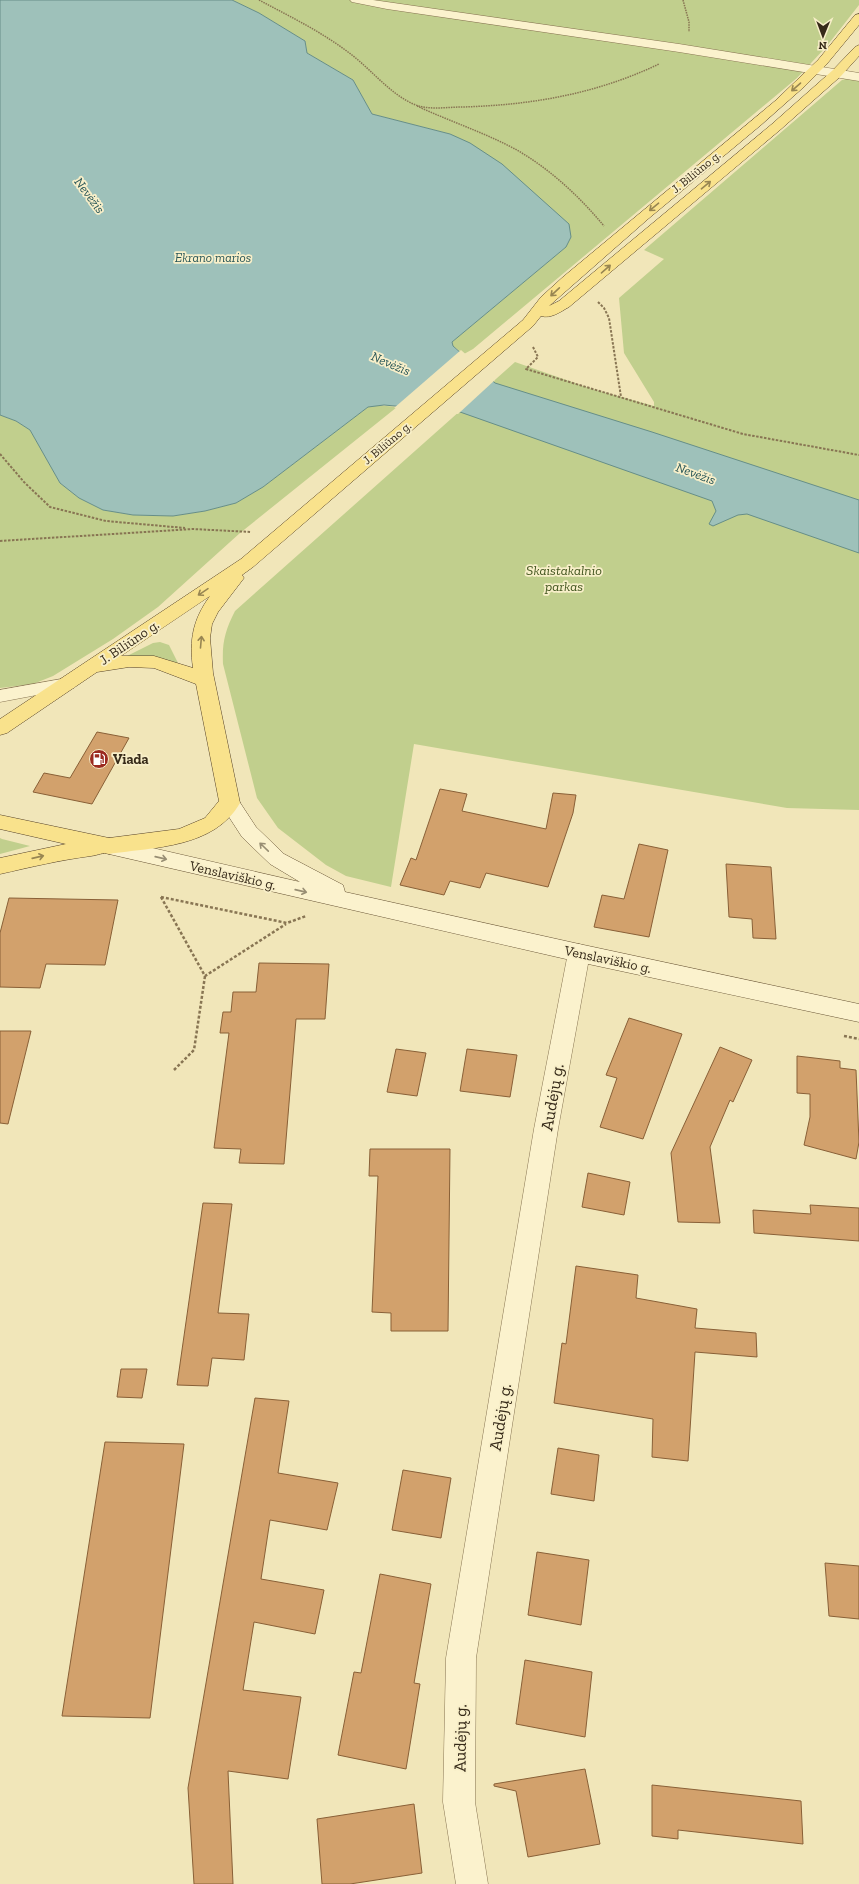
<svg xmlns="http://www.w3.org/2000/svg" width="859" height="1884" viewBox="0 0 859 1884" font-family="'Zilla Slab',serif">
	<rect width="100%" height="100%" fill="#f1e6b9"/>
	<g fill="#c1cf8d">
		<polygon points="232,0 859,0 859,5 826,47 797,78 473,349 464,354 453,346 452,342 566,247 450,134 372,114 353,80 307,53 305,41 259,13"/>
		<path d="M849 78 859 80V810L787 808 414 744 391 887 346 876 326 865 278 828 257 798 223 664C222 642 225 631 235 611L515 362 589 388 654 406V402L624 353 619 298 664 259 644 250 842 80Z"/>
		<polygon points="376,405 397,407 240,533 158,607 113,639 53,676 33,684 0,688 0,415 16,421 30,430 60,483 79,498 103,510 133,515 173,516 205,511 236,503 263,487 368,407"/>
		<polygon points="160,642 169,645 178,663 145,656 127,656 153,643"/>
		<polygon points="0,838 2,839 30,846 0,854"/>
	</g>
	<polygon fill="#9ec1ba" stroke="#668e88" points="0,0 232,0 259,13 305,41 307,53 353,80 372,114 450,134 470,143 502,164 569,224 571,237 566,247 452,342 453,346 495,383 652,432 859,500 859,553 747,514 738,515 713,526 709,524 716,511 712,501 460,412 384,405 368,407 263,487 236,503 205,511 173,516 133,515 103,510 79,498 60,483 30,430 16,421 0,415"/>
	<polygon fill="#f1e6b9" points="461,350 495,380 458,414 394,408"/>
	<g fill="#d2a16c" stroke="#896037">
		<polygon points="97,732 129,738 92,804 33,792 44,773 70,778"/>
		<polygon points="440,789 467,794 462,811 546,829 553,793 576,795 573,813 548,887 486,873 480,888 450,881 444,895 400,885 411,858 416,860"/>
		<polygon points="639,844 668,850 649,937 594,927 602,895 624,899"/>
		<polygon points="726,864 771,867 776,939 753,938 752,919 729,917"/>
		<polygon points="9,898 118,900 105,965 46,964 40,988 0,987 0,933"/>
		<polygon points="259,963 329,964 325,1019 296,1019 284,1164 239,1163 241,1149 214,1148 229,1033 220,1033 223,1012 231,1012 233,992 256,992"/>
		<polygon points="629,1018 682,1034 643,1139 600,1127 617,1078 606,1075"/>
		<polygon points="0,1031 31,1031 8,1124 0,1123"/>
		<polygon points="720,1047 752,1060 733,1102 730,1100 710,1147 720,1223 678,1222 671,1153"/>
		<polygon points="396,1049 426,1053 417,1096 387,1092"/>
		<polygon points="467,1049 517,1055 510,1097 460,1091"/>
		<polygon points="797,1056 840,1061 840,1068 856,1070 859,1142 856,1159 804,1145 810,1117 810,1094 797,1093"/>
		<polygon points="370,1149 450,1149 448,1331 391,1331 391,1313 372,1312 378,1176 369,1176"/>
		<polygon points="588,1173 630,1182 624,1215 582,1207"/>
		<polygon points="203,1203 232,1204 218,1313 249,1314 244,1360 212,1358 208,1386 177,1385"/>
		<polygon points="810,1205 859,1208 859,1241 754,1233 753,1210 811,1214"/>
		<polygon points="576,1266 638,1275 636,1298 697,1309 695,1328 756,1333 757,1357 695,1352 688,1461 652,1457 653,1419 554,1403 562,1343 566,1344"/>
		<polygon points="121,1369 147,1369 142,1398 117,1397"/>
		<polygon points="255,1398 289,1401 278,1473 338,1483 327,1530 270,1520 261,1579 324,1590 315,1634 254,1622 243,1690 301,1697 288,1779 228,1771 233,1884 194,1884 188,1788"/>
		<polygon points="105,1442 184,1444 150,1718 62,1716"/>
		<polygon points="558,1448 599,1455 594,1501 551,1494"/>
		<polygon points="403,1470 451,1478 441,1538 392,1530"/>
		<polygon points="537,1552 589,1560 581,1625 528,1615"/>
		<polygon points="825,1563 859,1566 859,1619 829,1616"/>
		<polygon points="380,1574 431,1584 414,1683 420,1684 406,1769 338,1755 354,1672 361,1673"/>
		<polygon points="525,1660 592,1672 585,1737 516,1724"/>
		<polygon points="585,1769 600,1844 528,1857 516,1791 494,1786 494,1784"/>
		<polygon points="652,1785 801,1801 803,1844 678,1830 678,1839 652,1836"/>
		<polygon points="414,1804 422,1873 350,1884 322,1884 317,1819"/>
	</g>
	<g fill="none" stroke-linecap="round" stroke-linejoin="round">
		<defs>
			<g id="minor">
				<polygon points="350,0 373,0 679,44 859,73 859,81 679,52 387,9 352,2"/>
				<polygon points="67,678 74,680 77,684 74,688 0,702 0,690"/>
				<polygon points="579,944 587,947 590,953 558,1129 476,1658 475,1802 488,1884 456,1884 443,1802 446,1658 534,1129 568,953 571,947"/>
			</g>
			<polygon id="secondary" points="230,796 237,798 256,827 284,854 343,885 345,892 579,944 859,1004 859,1022 579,962 109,854 102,851 99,846 102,841 109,838 300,882 270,864 242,837 220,803 223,798"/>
			<path id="primary" d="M859 14V25L826 65 805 86 761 125 648 219 549 306 559 301 772 124 833 70 855 47 859 45V56L841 76 780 130 569 307C560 312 551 319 541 316L533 326 253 567 242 575 244 578 218 612 212 624 210 638 213 673 240 803C214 848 155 847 109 854 102 852 99 855 91 856 60 860 31 867 0 874V858L66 844 0 829V815L109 838 179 829 205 818 219 801 196 684 154 668 129 667 97 672 7 733 0 735V719L241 559 523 320 541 297 563 277 775 101 818 60 855 15ZM210 596C193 619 189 640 193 668L154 656H121Z"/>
		</defs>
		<use href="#minor" stroke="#887553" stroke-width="1"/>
		<use href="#secondary" stroke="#695536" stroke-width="1"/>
		<use href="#primary" stroke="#554128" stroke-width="1"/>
		<g stroke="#887553" stroke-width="1.5" stroke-dasharray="1.5 1" stroke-linecap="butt">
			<path d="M259 0C289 16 320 31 348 52 370 68 387 91 411 103 427 111 445 107 462 107 532 105 596 94 659 64"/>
			<polyline points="683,0 689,22 689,32"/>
			<path d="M417 106C449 121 483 132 515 149 549 168 579 196 604 226"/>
		</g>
		<g stroke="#887553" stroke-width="2" stroke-dasharray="2.5 1.5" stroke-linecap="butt">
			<polyline points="598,302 604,308 609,318 621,397"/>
			<polyline points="533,347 538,357 526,369 743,434 859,455"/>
			<polyline points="0,454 24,482 50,507 106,521 185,528"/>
			<polyline points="0,541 193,529 251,532"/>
		</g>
		<g stroke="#887553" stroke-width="2.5" stroke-dasharray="3 2" stroke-linecap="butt">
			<polyline points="161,897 287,923 306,916"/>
			<polyline points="161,897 205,976 286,924"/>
			<polyline points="844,1036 859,1039"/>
			<polyline points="174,1070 194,1050 205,976"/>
		</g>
		<use href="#minor" fill="#fbf2cd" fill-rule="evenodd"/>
		<use href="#secondary" fill="#fbf2cd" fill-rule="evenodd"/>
		<use href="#primary" fill="#f9e28c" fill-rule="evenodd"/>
	</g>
	<defs><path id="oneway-shaft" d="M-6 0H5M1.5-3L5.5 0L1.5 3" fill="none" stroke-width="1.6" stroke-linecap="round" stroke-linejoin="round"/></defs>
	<g stroke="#988652">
		<use href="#oneway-shaft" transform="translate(796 87) rotate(139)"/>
		<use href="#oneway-shaft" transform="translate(706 185) rotate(-40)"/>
		<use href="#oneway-shaft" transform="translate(654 207) rotate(140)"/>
		<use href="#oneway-shaft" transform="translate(606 269) rotate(-41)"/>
		<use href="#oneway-shaft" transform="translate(555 292) rotate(137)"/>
		<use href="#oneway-shaft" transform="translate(203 592) rotate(146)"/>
		<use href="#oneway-shaft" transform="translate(201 642) rotate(-85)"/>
		<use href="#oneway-shaft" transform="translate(38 857) rotate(-13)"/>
	</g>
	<g stroke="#988e73">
		<use href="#oneway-shaft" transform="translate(264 847) rotate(-136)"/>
		<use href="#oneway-shaft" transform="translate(161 858) rotate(13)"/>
		<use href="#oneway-shaft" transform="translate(301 891) rotate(13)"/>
	</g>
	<defs>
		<symbol id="fuel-disc" viewBox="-11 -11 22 22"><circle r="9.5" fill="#9b2a1f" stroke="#f8efc9"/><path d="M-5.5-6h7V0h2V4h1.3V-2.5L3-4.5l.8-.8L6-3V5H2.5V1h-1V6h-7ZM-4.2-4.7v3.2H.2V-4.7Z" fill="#fff"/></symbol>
	</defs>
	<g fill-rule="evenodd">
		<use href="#fuel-disc" x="88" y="748" width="22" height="22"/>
	</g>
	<g text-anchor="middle" stroke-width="3.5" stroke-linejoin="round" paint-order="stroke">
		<g font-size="12" fill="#362a19" stroke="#f8efc9">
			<text transform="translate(696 172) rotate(-39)" y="4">J. Biliūno g.</text>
			<text transform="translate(387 443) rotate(-40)" y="4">J. Biliūno g.</text>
		</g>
		<g font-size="13" font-style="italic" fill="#275557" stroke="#f8efc9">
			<text transform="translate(90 195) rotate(53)" y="5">Nevėžis</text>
			<text x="213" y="262">Ekrano marios</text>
			<text transform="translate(391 363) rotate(23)" y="5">Nevėžis</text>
			<text transform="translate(696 473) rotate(20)" y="5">Nevėžis</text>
		</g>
		<g font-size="14" font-style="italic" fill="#41541e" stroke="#f8efc9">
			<text x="564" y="575">Skaistakalnio<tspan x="564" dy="16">parkas</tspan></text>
		</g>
		<g font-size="14" fill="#362a19" stroke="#f8efc9">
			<text transform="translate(129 642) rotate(-34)" y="5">J. Biliūno g.</text>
			<text transform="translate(233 875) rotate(13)" y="5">Venslaviškio g.</text>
			<text transform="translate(608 959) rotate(12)" y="5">Venslaviškio g.</text>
		</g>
		<g font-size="14" font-weight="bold" fill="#362a19" stroke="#f8efc9" text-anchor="start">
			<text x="113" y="764">Viada</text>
		</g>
		<g font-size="17" fill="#362a19" stroke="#f8efc9">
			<text transform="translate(552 1097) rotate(-80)" y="6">Audėjų g.</text>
			<text transform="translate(500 1417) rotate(-81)" y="6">Audėjų g.</text>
			<text transform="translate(460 1738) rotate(-89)" y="6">Audėjų g.</text>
		</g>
	</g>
	<g transform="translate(823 36) rotate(181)" stroke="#f8efc9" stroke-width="3" paint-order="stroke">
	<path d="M0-3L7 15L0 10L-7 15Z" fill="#362a19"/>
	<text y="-6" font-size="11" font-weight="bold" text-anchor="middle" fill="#362a19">N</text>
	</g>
</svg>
